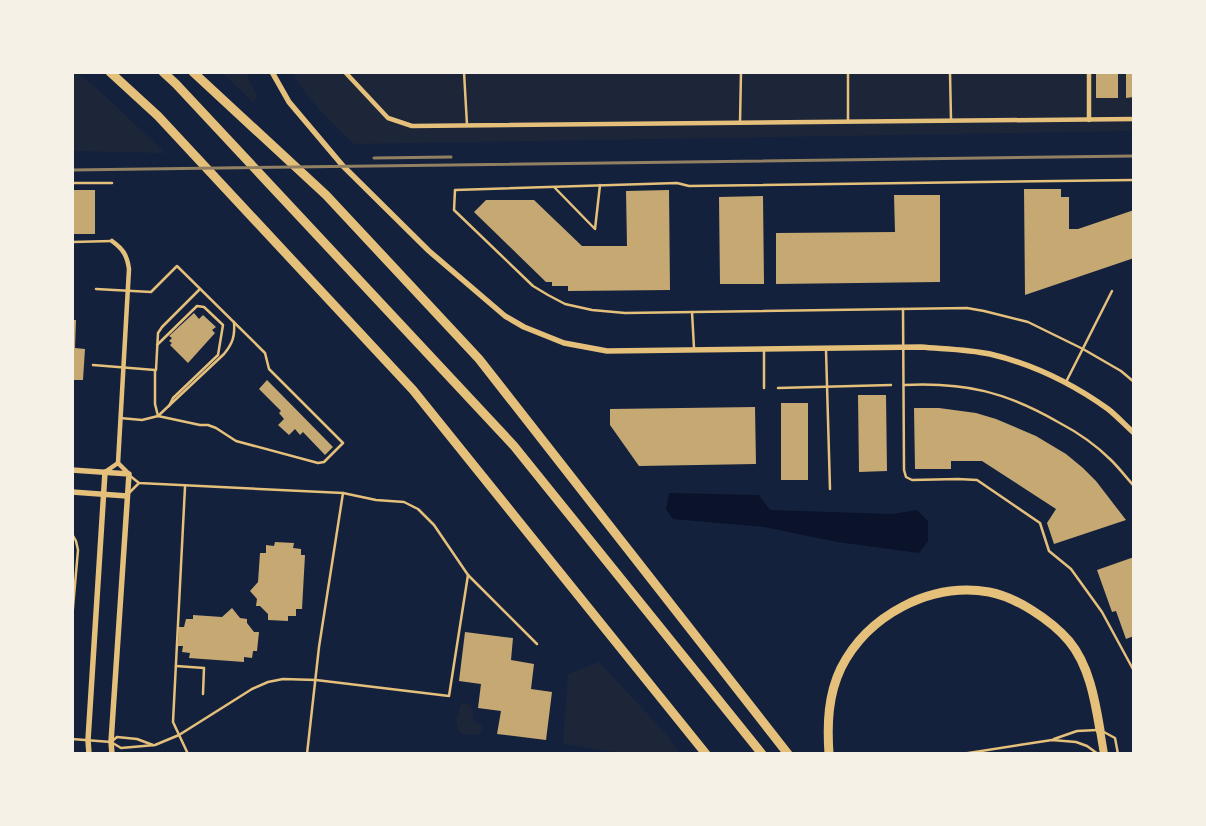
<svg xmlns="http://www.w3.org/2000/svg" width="1206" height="826" viewBox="0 0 1206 826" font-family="Arial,sans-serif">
	<rect width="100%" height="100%" fill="#14213d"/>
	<g fill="#1d2539">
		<polygon points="72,73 77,73 101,92 165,153 73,151"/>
		<polygon points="222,73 248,73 249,80 257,94 254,103"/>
		<path d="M293 73H1133V131L354 144C331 122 308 101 293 73Z"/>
		<polygon points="599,662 666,734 679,753 623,753 563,744 568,674"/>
		<polygon points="461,703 471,705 474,720 483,727 479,734 465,735 458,730 456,721"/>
	</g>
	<polygon fill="#0b132b" points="669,493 759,495 770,510 892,514 917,510 928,521 928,541 919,553 837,542 764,527 673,519 666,509"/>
	<g fill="#c6a872">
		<rect x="1096" y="72" width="22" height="26"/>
		<polygon points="1126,72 1134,72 1134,97 1126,98"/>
		<polygon points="1024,189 1061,189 1061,197 1069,197 1069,229 1078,229 1134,210 1134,258 1025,295"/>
		<rect x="72" y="190" width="23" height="44"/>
		<polygon points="669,190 670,290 568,291 568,286 552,286 552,282 546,282 474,212 486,200 534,200 582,246 627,246 626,191"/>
		<polygon points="894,195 940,195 940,282 776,284 776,233 895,232"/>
		<polygon points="763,196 764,284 720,284 719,197"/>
		<polygon points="194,313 199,319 203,315 216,327 212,330 215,333 188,363 170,345 172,343 169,341 172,338 169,336"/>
		<polygon points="72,320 76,320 75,348 85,349 83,380 72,380"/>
		<polygon points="267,380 333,447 325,455 303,432 300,435 295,429 289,435 278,425 284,419 279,413 281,411 259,389"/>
		<polygon points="858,395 886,395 887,471 859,472"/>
		<rect x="781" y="403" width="27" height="77"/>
		<polygon points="755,407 756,464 639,466 610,425 610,409"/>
		<polygon points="914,408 939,408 976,413 996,419 1036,436 1066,454 1083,468 1096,481 1126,520 1054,544 1047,523 1056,509 982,461 951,461 951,469 915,469"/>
		<polygon points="275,542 294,543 293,548 301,549 301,555 305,555 302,609 296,609 296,616 288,616 288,621 268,620 268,614 260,606 256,606 257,599 250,591 258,582 260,553 266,553 266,545 274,546"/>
		<polygon points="1134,557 1134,636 1126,639 1116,611 1112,612 1097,570"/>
		<polygon points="232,608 240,618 247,619 247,623 254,632 259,632 257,651 253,651 252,658 244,657 244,662 189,658 190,653 182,652 183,646 178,646 179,627 184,627 186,619 193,619 193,615 222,617"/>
		<polygon points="465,632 513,638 511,660 534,664 531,689 552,692 546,740 497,734 501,711 478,708 481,684 459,681"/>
	</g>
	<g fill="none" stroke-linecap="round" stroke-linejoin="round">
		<g stroke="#e5c07b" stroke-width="2.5">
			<polyline points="464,72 467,125"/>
			<polyline points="848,72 848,122"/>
			<polyline points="950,72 951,120"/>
			<polyline points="740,123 741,72"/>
			<polyline points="1134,180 689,186 677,183 455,190 454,210 533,286 548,295 565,304 592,310 625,313 967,308 984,311 1028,322 1083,349 1121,371 1134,382"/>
			<polyline points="72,183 112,183"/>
			<polyline points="555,188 595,229 600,185"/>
			<polyline points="72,242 112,241"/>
			<polyline points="96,289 151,292 177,266 265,353 269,369 343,443 324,462 318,463 236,441 216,428 208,425 200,425 158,416"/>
			<polyline points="903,309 904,470 906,477 912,480 958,479 977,480 1040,523 1049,551 1071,569 1102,612 1134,671"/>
			<polyline points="692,312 694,348"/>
			<polyline points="157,345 197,306 204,307 223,325 218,355 173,398 169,406"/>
			<polyline points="826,350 830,489"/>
			<polyline points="764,351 764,388"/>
			<polyline points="93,365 155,370 155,404 158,416 142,420 120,418"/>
			<polyline points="156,370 158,333 162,327 200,289"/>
			<polyline points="1066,382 1112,291"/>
			<path d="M904 385C965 382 1006 392 1058 422 1077 432 1096 445 1111 460 1119 468 1126 477 1134 486"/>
			<polyline points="778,388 891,385"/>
			<path d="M158 416 224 354C233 343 235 336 234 322"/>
			<polyline points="185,487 173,722 188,754"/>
			<polyline points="129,493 139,483"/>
			<polyline points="72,534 76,541 78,550 72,619"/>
			<polyline points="468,575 537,644"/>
			<polyline points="176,666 204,668 203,694"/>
			<polyline points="1102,731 1115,738 1118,754"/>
			<polyline points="72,739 111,742 121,748 155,745 179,735 252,689 268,682 283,679 316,680 449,696 468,575 434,525 418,509 404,502 376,500 343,493 139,483 129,475"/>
			<polyline points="1054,739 1077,731 1097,730"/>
			<polyline points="111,742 117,737 137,739 153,745"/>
			<polyline points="307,754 319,647 343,493"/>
			<polyline points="962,754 1052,740 1076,742 1087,746 1098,754"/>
		</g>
		<g stroke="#e5c07b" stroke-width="4.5">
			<polyline points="345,72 388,118 412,126 1134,119"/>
			<polyline points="1089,72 1089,120"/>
			<path d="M112 241C123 249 127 255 129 269L118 463 129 474"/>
			<polyline points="105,472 118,463"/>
		</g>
		<g stroke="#e5c07b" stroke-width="5.5">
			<path d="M272 72 289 102 343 166 429 251 505 316 524 327 564 343 607 351 921 347C944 349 967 349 990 354 1032 364 1073 384 1108 409 1117 416 1125 425 1134 433"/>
			<polyline points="72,470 129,474 111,742 112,754"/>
			<polyline points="72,492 127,496"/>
			<polyline points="89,754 88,740 105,472"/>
		</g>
		<polyline stroke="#e5c07b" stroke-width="8" points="1100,730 1104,754"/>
		<g stroke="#e5c07b" stroke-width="9">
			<polyline points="110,72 158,116 413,390 706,754"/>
			<polyline points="163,72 176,84 514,446 762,754"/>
			<polyline points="193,72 326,195 479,359 788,754"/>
			<path d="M829 754C827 724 828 695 841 668 868 615 930 582 989 592 1016 597 1051 620 1069 641 1089 665 1095 700 1100 730"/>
		</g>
		<g stroke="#918062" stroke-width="3">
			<polyline points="374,158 451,157"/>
			<polyline points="72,170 1134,156"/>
		</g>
	</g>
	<rect width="1206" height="826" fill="none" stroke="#f6f1e7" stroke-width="148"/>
</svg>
